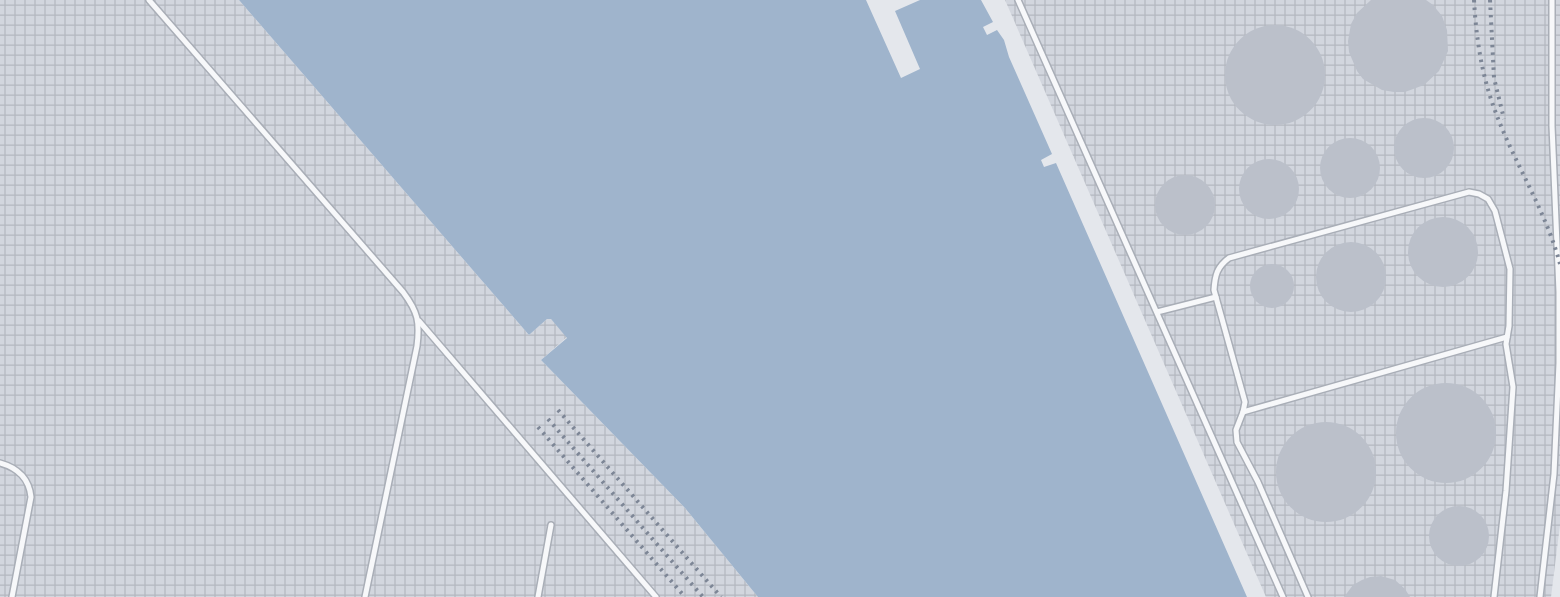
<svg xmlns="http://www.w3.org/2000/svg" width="1560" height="597" viewBox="0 0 1560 597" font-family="'Exo 2',sans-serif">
	<defs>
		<pattern id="industrial-grid" width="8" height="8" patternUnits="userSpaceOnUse" patternTransform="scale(1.25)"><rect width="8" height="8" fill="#d2d6de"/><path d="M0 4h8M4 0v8" fill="none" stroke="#b4b8c0"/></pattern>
	</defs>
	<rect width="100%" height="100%" fill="#e4e7ec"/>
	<g fill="url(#industrial-grid)">
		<polygon points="0,0 239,0 529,335 547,319 551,319 567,337 541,360 685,508 758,597 0,597"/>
		<polygon points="1005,0 1560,0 1560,525 1551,597 1266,597"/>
	</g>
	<polygon fill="#9fb4cc" points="239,0 866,0 901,78 920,69 895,11 920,0 981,0 993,22 983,27 987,35 997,30 1004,40 1009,57 1052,154 1041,160 1044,167 1056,163 1247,597 758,597 685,508 541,360 567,338 551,319 547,319 529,335"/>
	<g fill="#bbc0ca">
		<polygon points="1371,0 1426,0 1433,5 1442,16 1447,30 1448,51 1439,71 1424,85 1405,92 1394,92 1382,90 1363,79 1357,71 1349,52 1348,41 1351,24 1357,13"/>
		<circle cx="1275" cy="75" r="50"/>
		<circle cx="1424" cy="148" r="30"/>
		<circle cx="1350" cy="168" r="30"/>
		<circle cx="1269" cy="189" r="30"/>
		<circle cx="1185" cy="205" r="30"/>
		<circle cx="1443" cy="252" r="35"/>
		<circle cx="1351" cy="277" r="35"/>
		<circle cx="1272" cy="286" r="22"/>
		<circle cx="1446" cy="433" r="50"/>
		<circle cx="1326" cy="472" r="50"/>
		<circle cx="1459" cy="536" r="30"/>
		<polygon points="1381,576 1395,580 1405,589 1410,597 1344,597 1353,585 1362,580 1370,577"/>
	</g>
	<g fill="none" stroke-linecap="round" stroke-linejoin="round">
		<defs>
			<g id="service">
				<path d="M149 0 403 292C418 312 420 322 417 346L365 597"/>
				<polyline points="1018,0 1283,597"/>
				<polyline points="1157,312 1216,297"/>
				<polyline points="419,321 656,597"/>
				<polyline points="1243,412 1507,337"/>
				<path d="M0 463C18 468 29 478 31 497L12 597"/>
				<polyline points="538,597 551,525"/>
				<path d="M1308 597 1258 482 1237 442 1236 430 1243 412 1245 402 1214 290C1215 275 1217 267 1229 258L1469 192 1479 194 1488 199 1495 211 1510 269 1509 326 1506 344 1513 387 1506 491 1494 597"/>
				<polyline points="1540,597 1554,474 1559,363 1559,292 1552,126 1552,0"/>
			</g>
		</defs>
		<use href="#service" stroke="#a9aeb7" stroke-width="8"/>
		<use href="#service" stroke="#f7f8fa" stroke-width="5"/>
		<g stroke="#7d8696" stroke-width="4" stroke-dasharray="2.5 5" stroke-linecap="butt">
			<path d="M1474 0C1476 36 1481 71 1493 105 1512 160 1545 208 1560 264"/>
			<polyline points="1490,0 1494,78 1504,119"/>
			<polyline points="558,410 721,597"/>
			<polyline points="548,419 703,597"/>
			<polyline points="538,427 685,597"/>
		</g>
	</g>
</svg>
